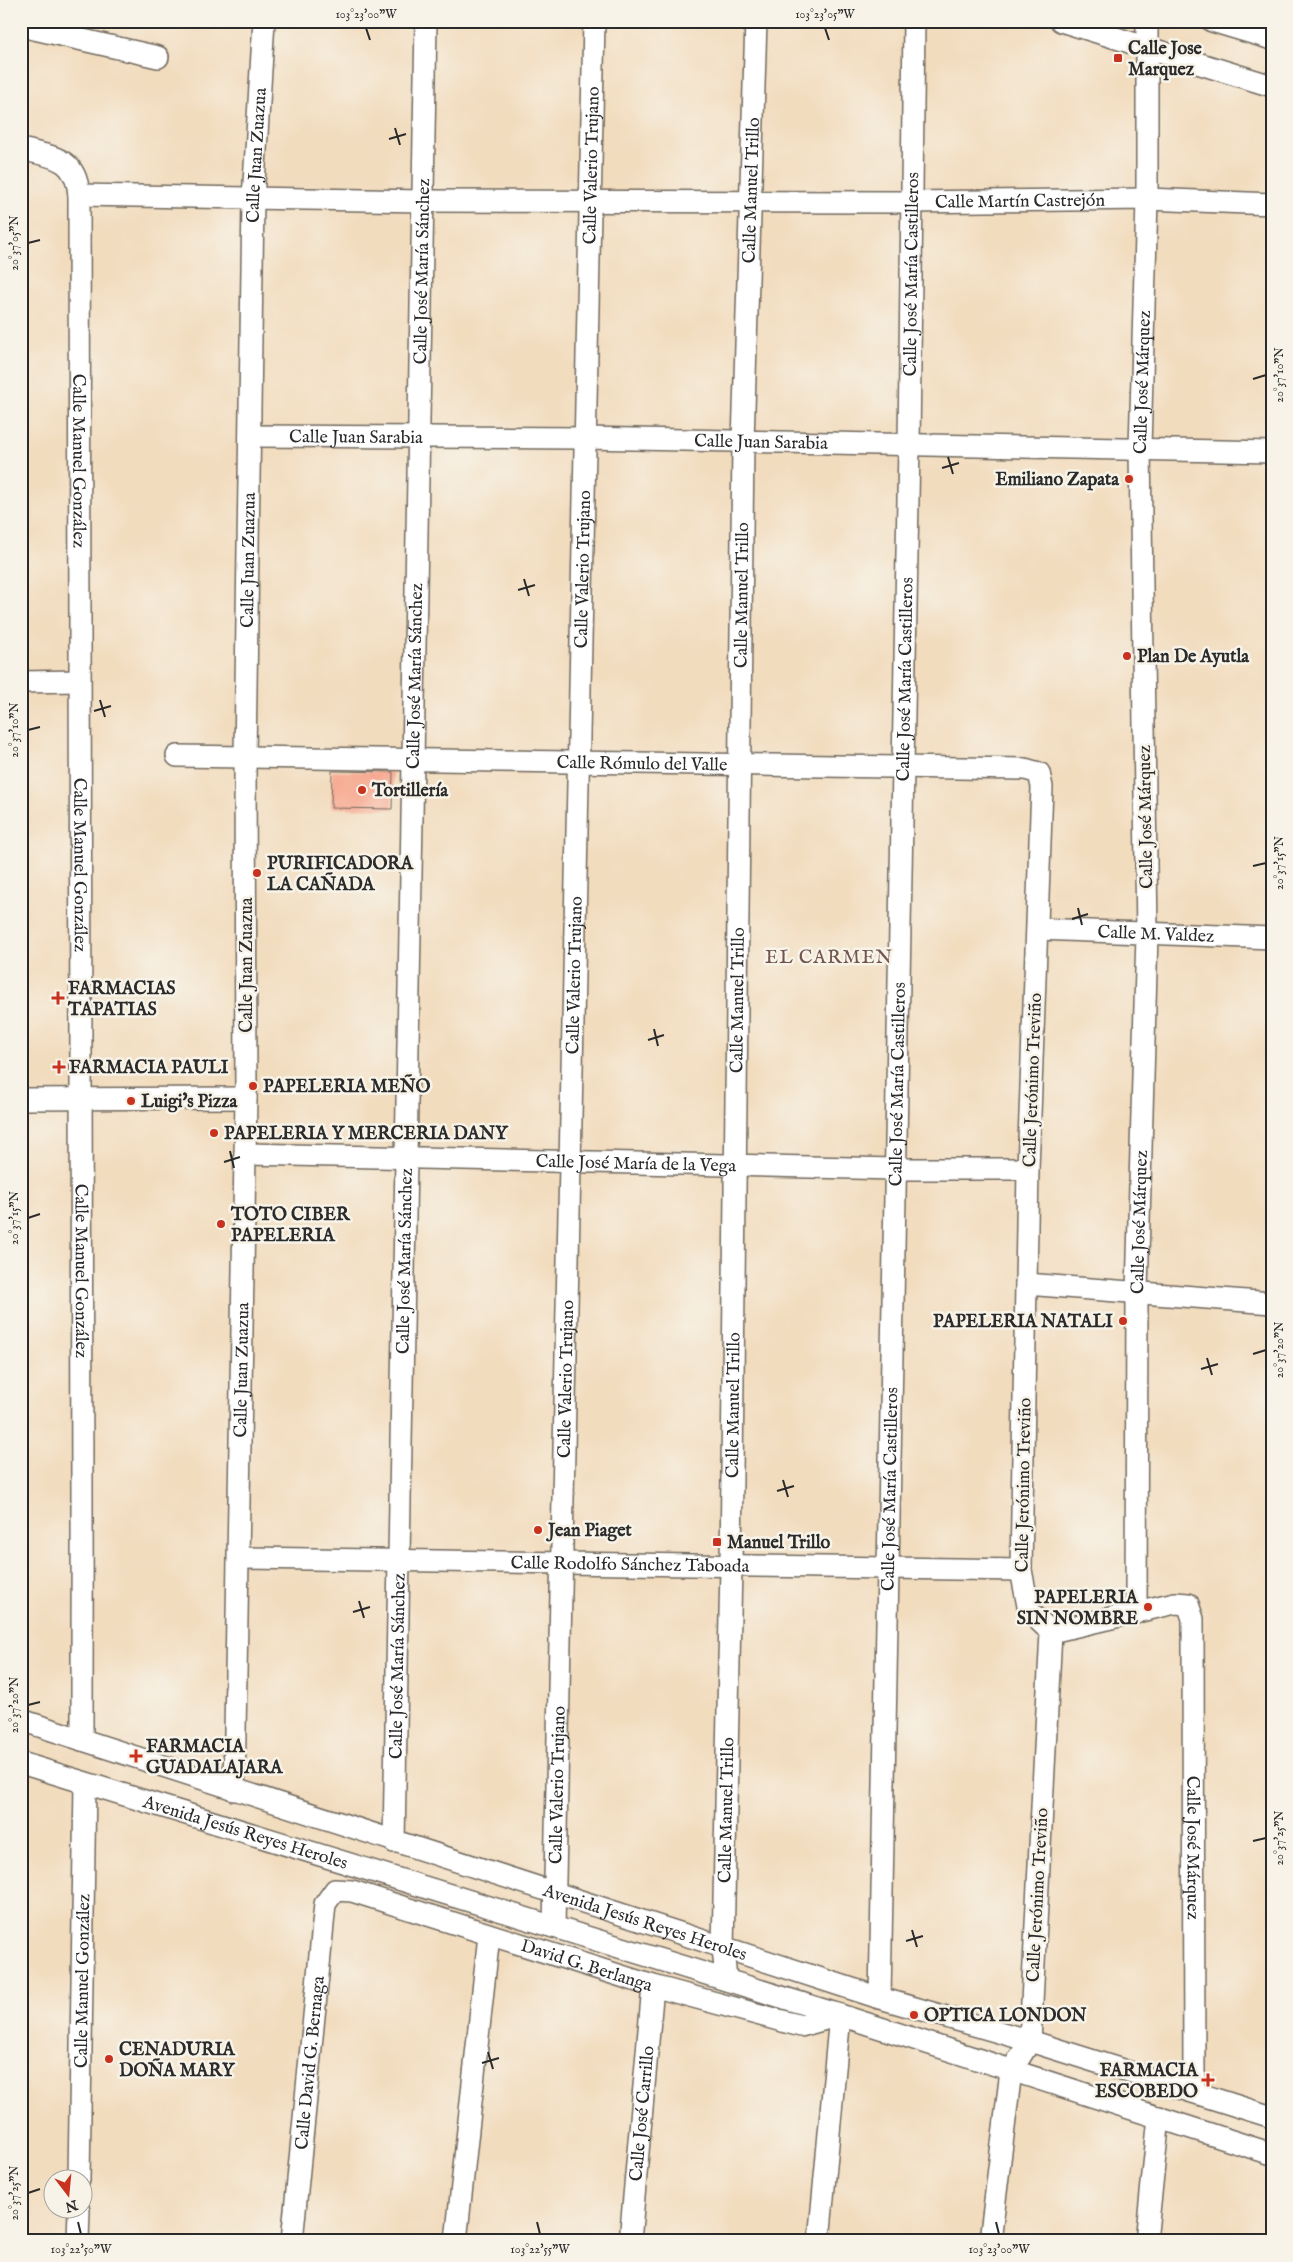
<svg xmlns="http://www.w3.org/2000/svg" width="1293" height="2262" viewBox="0 0 1293 2262" font-family="'IM FELL English',serif">
	<rect width="100%" height="100%" fill="#f7f3e8"/>
	<filter id="ink" filterUnits="userSpaceOnUse"><feTurbulence type="fractalNoise" baseFrequency=".02" numOctaves="2"/><feDisplacementMap in="SourceGraphic" scale="10" xChannelSelector="R" yChannelSelector="G"/><feConvolveMatrix kernelMatrix="1 2 1 2 8 2 1 2 1" color-interpolation-filters="sRGB"/></filter>
	<filter id="wash" filterUnits="userSpaceOnUse"><feTurbulence type="fractalNoise" baseFrequency=".0096" numOctaves="4" result="noise"/><feDisplacementMap in="SourceGraphic" scale="20" xChannelSelector="R" yChannelSelector="G"/><feGaussianBlur stdDeviation="1.12" result="paint"/><feColorMatrix in="noise" values="0 0 0 0 0 0 0 0 0 0 0 0 0 0 0 0 0 1.4 0 .05"/><feComposite in="paint" operator="in"/></filter>
	<g filter="url(#wash)">
		<rect width="100%" height="100%" fill="#f2dcbe"/>
		<g id="blocks">
			<polygon fill="#f7a78f" points="332,771 393,772 392,809 331,808"/>
		</g>
	</g>
	<g filter="url(#ink)">
		<use href="#blocks" fill-opacity="0" stroke="#71695e" stroke-width="1"/>
		<g fill="none" stroke-linecap="round" stroke-linejoin="round">
			<defs>
				<g id="minor">
					<polyline points="1061,21 1272,86"/>
					<polyline points="1212,21 1272,39"/>
					<polyline points="21,26 158,57"/>
					<path id="s1" d="M21 149C53 157 76 157 79 195 79 710 83 1225 82 1740"/>
					<path id="s2" d="M79 195 423 201 911 202 1147 199 1272 204"/>
					<path id="s3" d="M250 436 585 438 1272 452"/>
					<polyline points="21,682 79,681"/>
					<path id="s4" d="M177 756 1025 769 1039 773 1042 787 1028 1169 1021 1570 1029 1611 1051 1632 1030 2041 1011 2071 990 2241"/>
					<path id="s5" d="M1038 929 1272 938"/>
					<polyline points="21,1099 246,1098"/>
					<path id="s6" d="M245 1154 895 1169H1028"/>
					<polyline points="1026,1284 1272,1303"/>
					<path id="s7" d="M240 1558 1021 1570"/>
					<path id="s8" d="M1136 1613 1137 1292 1147 934 1140 448 1147 199V21"/>
					<path id="s9" d="M1051 1632 1175 1603 1188 1604 1193 1619 1194 2091"/>
					<path id="s10" d="M21 1720 880 1998 1030 2041 1272 2117"/>
					<path id="s11" d="M21 1763 840 2015 1272 2154"/>
					<path id="s12" d="M234 1790 246 1098 245 757 253 199 264 21"/>
					<path id="s13" d="M394 1842 426 21"/>
					<path id="s14" d="M554 1927 594 21"/>
					<path id="s15" d="M726 1980 723 1948 731 1567 743 442 756 21"/>
					<path id="s16" d="M880 1998 909 446 914 21"/>
					<path id="s17" d="M79 2180 85 1783"/>
					<polyline points="78,2241 79,2210"/>
					<path id="s18" d="M292 2241 325 1904 335 1890 352 1891 653 1986 801 2026 840 2015 819 2241"/>
					<polyline points="456,2241 489,1935"/>
					<path id="s19" d="M630 2241 653 1986"/>
					<polyline points="1146,2241 1159,2117"/>
				</g>
			</defs>
			<use href="#minor" stroke="#71695e" stroke-width="24"/>
			<use href="#minor" stroke="#fff" stroke-width="21"/>
		</g>
	</g>
	<path fill="none" stroke="#2b2b2b" stroke-width="2" d="M366 28 370 40M825 28 829 40M395 128 400 145M389 139 406 134M28 243 40 240M1253 379 1266 375M948 457 953 474M942 468 959 463M524 579 529 596M518 590 535 585M100 700 105 717M94 711 111 706M28 730 40 727M1253 866 1266 863M1078 908 1082 925M1072 919 1088 914M654 1029 658 1046M648 1040 664 1035M230 1151 234 1168M224 1162 240 1157M28 1218 40 1214M1253 1354 1266 1350M1207 1358 1212 1375M1201 1369 1218 1364M783 1480 788 1497M777 1491 794 1486M359 1601 364 1618M353 1612 370 1607M28 1705 40 1702M1253 1841 1266 1838M912 1930 917 1947M906 1941 923 1936M488 2052 493 2069M482 2063 499 2058M28 2193 40 2189M78 2222 81 2234M537 2222 540 2234M996 2222 999 2234"/>
	<g fill="#c8321e" stroke="#f7f3e8" stroke-width="2">
		<rect x="1113" y="53" width="10" height="10" rx="2.5"/>
		<circle cx="1129" cy="479" r="5"/>
		<circle cx="1127" cy="656" r="5"/>
		<circle cx="362" cy="790" r="5"/>
		<circle cx="257" cy="873" r="5"/>
		<path d="M55.5 990.5h5v5h5v5h-5v5h-5v-5h-5v-5h5z"/>
		<path d="M56.5 1059.5h5v5h5v5h-5v5h-5v-5h-5v-5h5z"/>
		<circle cx="253" cy="1086" r="5"/>
		<circle cx="131" cy="1101" r="5"/>
		<circle cx="214" cy="1133" r="5"/>
		<circle cx="221" cy="1224" r="5"/>
		<circle cx="1123" cy="1321" r="5"/>
		<circle cx="538" cy="1530" r="5"/>
		<rect x="712" y="1537" width="10" height="10" rx="2.5"/>
		<circle cx="1148" cy="1607" r="5"/>
		<path d="M133.5 1748.5h5v5h5v5h-5v5h-5v-5h-5v-5h5z"/>
		<circle cx="914" cy="2015" r="5"/>
		<circle cx="109" cy="2059" r="5"/>
		<path d="M1205.5 2072.5h5v5h5v5h-5v5h-5v-5h-5v-5h5z"/>
	</g>
	<g text-anchor="middle" stroke-width="5" stroke-linejoin="round" paint-order="stroke">
		<g font-size="18" font-weight="bold" fill="#2b2b2b" stroke="#f7f3e8" text-anchor="start">
			<text x="1128" y="54">Calle Jose<tspan x="1128" dy="21">Marquez</tspan></text>
			<text x="1119" y="485" text-anchor="end">Emiliano Zapata</text>
			<text x="1137" y="662">Plan De Ayutla</text>
			<text x="372" y="796">Tortillería</text>
			<text x="267" y="869">PURIFICADORA<tspan x="267" dy="21">LA CAÑADA</tspan></text>
			<text x="68" y="994">FARMACIAS<tspan x="68" dy="21">TAPATIAS</tspan></text>
			<text x="69" y="1073">FARMACIA PAULI</text>
			<text x="263" y="1092">PAPELERIA MEÑO</text>
			<text x="141" y="1107">Luigi's Pizza</text>
			<text x="224" y="1139">PAPELERIA Y MERCERIA DANY</text>
			<text x="231" y="1220">TOTO CIBER<tspan x="231" dy="21">PAPELERIA</tspan></text>
			<text x="1113" y="1327" text-anchor="end">PAPELERIA NATALI</text>
			<text x="548" y="1536">Jean Piaget</text>
			<text x="727" y="1548">Manuel Trillo</text>
			<text x="1138" y="1603" text-anchor="end">PAPELERIA<tspan x="1138" dy="21">SIN NOMBRE</tspan></text>
			<text x="146" y="1752">FARMACIA<tspan x="146" dy="21">GUADALAJARA</tspan></text>
			<text x="924" y="2021">OPTICA LONDON</text>
			<text x="119" y="2055">CENADURIA<tspan x="119" dy="21">DOÑA MARY</tspan></text>
			<text x="1198" y="2076" text-anchor="end">FARMACIA<tspan x="1198" dy="21">ESCOBEDO</tspan></text>
		</g>
		<g font-size="18" fill="#2b2b2b" stroke="#f7f3e8">
			<text dy="6" stroke="none"><textPath href="#s12" startOffset="1635">Calle Juan Zuazua</textPath></text>
			<text dy="6" stroke="none"><textPath href="#s14" startOffset="1762">Calle Valerio Trujano</textPath></text>
			<text dy="6" stroke="none"><textPath href="#s15" startOffset="1790">Calle Manuel Trillo</textPath></text>
			<text dy="6" stroke="none"><textPath href="#s2" startOffset="941">Calle Martín Castrejón</textPath></text>
			<text dy="6" stroke="none"><textPath href="#s13" startOffset="1571">Calle José María Sánchez</textPath></text>
			<text dy="6" stroke="none"><textPath href="#s16" startOffset="1724">Calle José María Castilleros</textPath></text>
			<text dy="6" stroke="none"><textPath href="#s8" startOffset="1231">Calle José Márquez</textPath></text>
			<text dy="6" stroke="none"><textPath href="#s3" startOffset="106">Calle Juan Sarabia</textPath></text>
			<text dy="6" stroke="none"><textPath href="#s3" startOffset="511">Calle Juan Sarabia</textPath></text>
			<text dy="6" stroke="none"><textPath href="#s1" startOffset="348">Calle Manuel González</textPath></text>
			<text dy="6" stroke="none"><textPath href="#s12" startOffset="1230">Calle Juan Zuazua</textPath></text>
			<text dy="6" stroke="none"><textPath href="#s14" startOffset="1358">Calle Valerio Trujano</textPath></text>
			<text dy="6" stroke="none"><textPath href="#s15" startOffset="1385">Calle Manuel Trillo</textPath></text>
			<text dy="6" stroke="none"><textPath href="#s13" startOffset="1166">Calle José María Sánchez</textPath></text>
			<text dy="6" stroke="none"><textPath href="#s16" startOffset="1319">Calle José María Castilleros</textPath></text>
			<text dy="6" stroke="none"><textPath href="#s4" startOffset="465">Calle Rómulo del Valle</textPath></text>
			<text transform="translate(1145 817) rotate(-91)" y="6">Calle José Márquez</text>
			<text dy="6" stroke="none"><textPath href="#s1" startOffset="752">Calle Manuel González</textPath></text>
			<text dy="6" stroke="none"><textPath href="#s5" startOffset="118">Calle M. Valdez</textPath></text>
			<text transform="translate(246 965) rotate(-90)" y="6">Calle Juan Zuazua</text>
			<text dy="6" stroke="none"><textPath href="#s14" startOffset="952">Calle Valerio Trujano</textPath></text>
			<text dy="6" stroke="none"><textPath href="#s15" startOffset="980">Calle Manuel Trillo</textPath></text>
			<text transform="translate(1032 1080) rotate(-88)" y="6">Calle Jerónimo Treviño</text>
			<text dy="6" stroke="none"><textPath href="#s16" startOffset="914">Calle José María Castilleros</textPath></text>
			<text dy="6" stroke="none"><textPath href="#s6" startOffset="391">Calle José María de la Vega</textPath></text>
			<text dy="6" stroke="none"><textPath href="#s8" startOffset="391">Calle José Márquez</textPath></text>
			<text dy="6" stroke="none"><textPath href="#s13" startOffset="581">Calle José María Sánchez</textPath></text>
			<text dy="6" stroke="none"><textPath href="#s1" startOffset="1158">Calle Manuel González</textPath></text>
			<text dy="6" stroke="none"><textPath href="#s12" startOffset="420">Calle Juan Zuazua</textPath></text>
			<text dy="6" stroke="none"><textPath href="#s14" startOffset="548">Calle Valerio Trujano</textPath></text>
			<text dy="6" stroke="none"><textPath href="#s15" startOffset="575">Calle Manuel Trillo</textPath></text>
			<text transform="translate(1023 1485) rotate(-89)" y="6">Calle Jerónimo Treviño</text>
			<text dy="6" stroke="none"><textPath href="#s16" startOffset="509">Calle José María Castilleros</textPath></text>
			<text dy="6" stroke="none"><textPath href="#s7" startOffset="390">Calle Rodolfo Sánchez Taboada</textPath></text>
			<text dy="6" stroke="none"><textPath href="#s13" startOffset="176">Calle José María Sánchez</textPath></text>
			<text dy="6" stroke="none"><textPath href="#s14" startOffset="142">Calle Valerio Trujano</textPath></text>
			<text dy="6" stroke="none"><textPath href="#s15" startOffset="170">Calle Manuel Trillo</textPath></text>
			<text dy="6" stroke="none"><textPath href="#s11" startOffset="235">Avenida Jesús Reyes Heroles</textPath></text>
			<text dy="6" stroke="none"><textPath href="#s9" startOffset="385">Calle José Márquez</textPath></text>
			<text transform="translate(1037 1895) rotate(-87)" y="6">Calle Jerónimo Treviño</text>
			<text dy="6" stroke="none"><textPath href="#s10" startOffset="656">Avenida Jesús Reyes Heroles</textPath></text>
			<text dy="6" stroke="none"><textPath href="#s18" startOffset="619">David G. Berlanga</textPath></text>
			<text dy="6" stroke="none"><textPath href="#s17" startOffset="199">Calle Manuel González</textPath></text>
			<text dy="6" stroke="none"><textPath href="#s18" startOffset="179">Calle David G. Bernaga</textPath></text>
			<text dy="6" stroke="none"><textPath href="#s19" startOffset="128">Calle José Carrillo</textPath></text>
		</g>
		<g font-size="19" letter-spacing="1" fill="#72564e" stroke="#f7f3e8">
			<text x="829" y="963">EL CARMEN</text>
		</g>
	</g>
	<rect width="1293" height="2262" fill="none" stroke="#f7f3e8" stroke-width="55"/>
	<g transform="translate(68 2194) rotate(164)"><circle r="24" fill="#f7f3e8" stroke="#a5a39c"/>
	<path d="M0-4L9 19L0 12L-9 19Z" fill="#c8321e"/>
	<text y="-8" font-size="14" font-weight="bold" text-anchor="middle" fill="#2b2b2b">N</text>
	</g>
	<rect x="28" y="28" width="1238" height="2206" fill="none" stroke="#2b2b2b" stroke-width="2"/>
	<g font-size="12" text-anchor="middle" fill="#2b2b2b">
		<text x="366" y="18">103°23'00"W</text>
		<text x="825" y="18">103°23'05"W</text>
		<text transform="translate(14 243) rotate(-90)" y="4">20°37'05"N</text>
		<text transform="translate(1279 375) rotate(-90)" y="4">20°37'10"N</text>
		<text transform="translate(14 730) rotate(-90)" y="4">20°37'10"N</text>
		<text transform="translate(1279 863) rotate(-90)" y="4">20°37'15"N</text>
		<text transform="translate(14 1218) rotate(-90)" y="4">20°37'15"N</text>
		<text transform="translate(1279 1350) rotate(-90)" y="4">20°37'20"N</text>
		<text transform="translate(14 1705) rotate(-90)" y="4">20°37'20"N</text>
		<text transform="translate(1279 1838) rotate(-90)" y="4">20°37'25"N</text>
		<text transform="translate(14 2193) rotate(-90)" y="4">20°37'25"N</text>
		<text x="81" y="2253">103°22'50"W</text>
		<text x="540" y="2253">103°22'55"W</text>
		<text x="999" y="2253">103°23'00"W</text>
	</g>
</svg>
